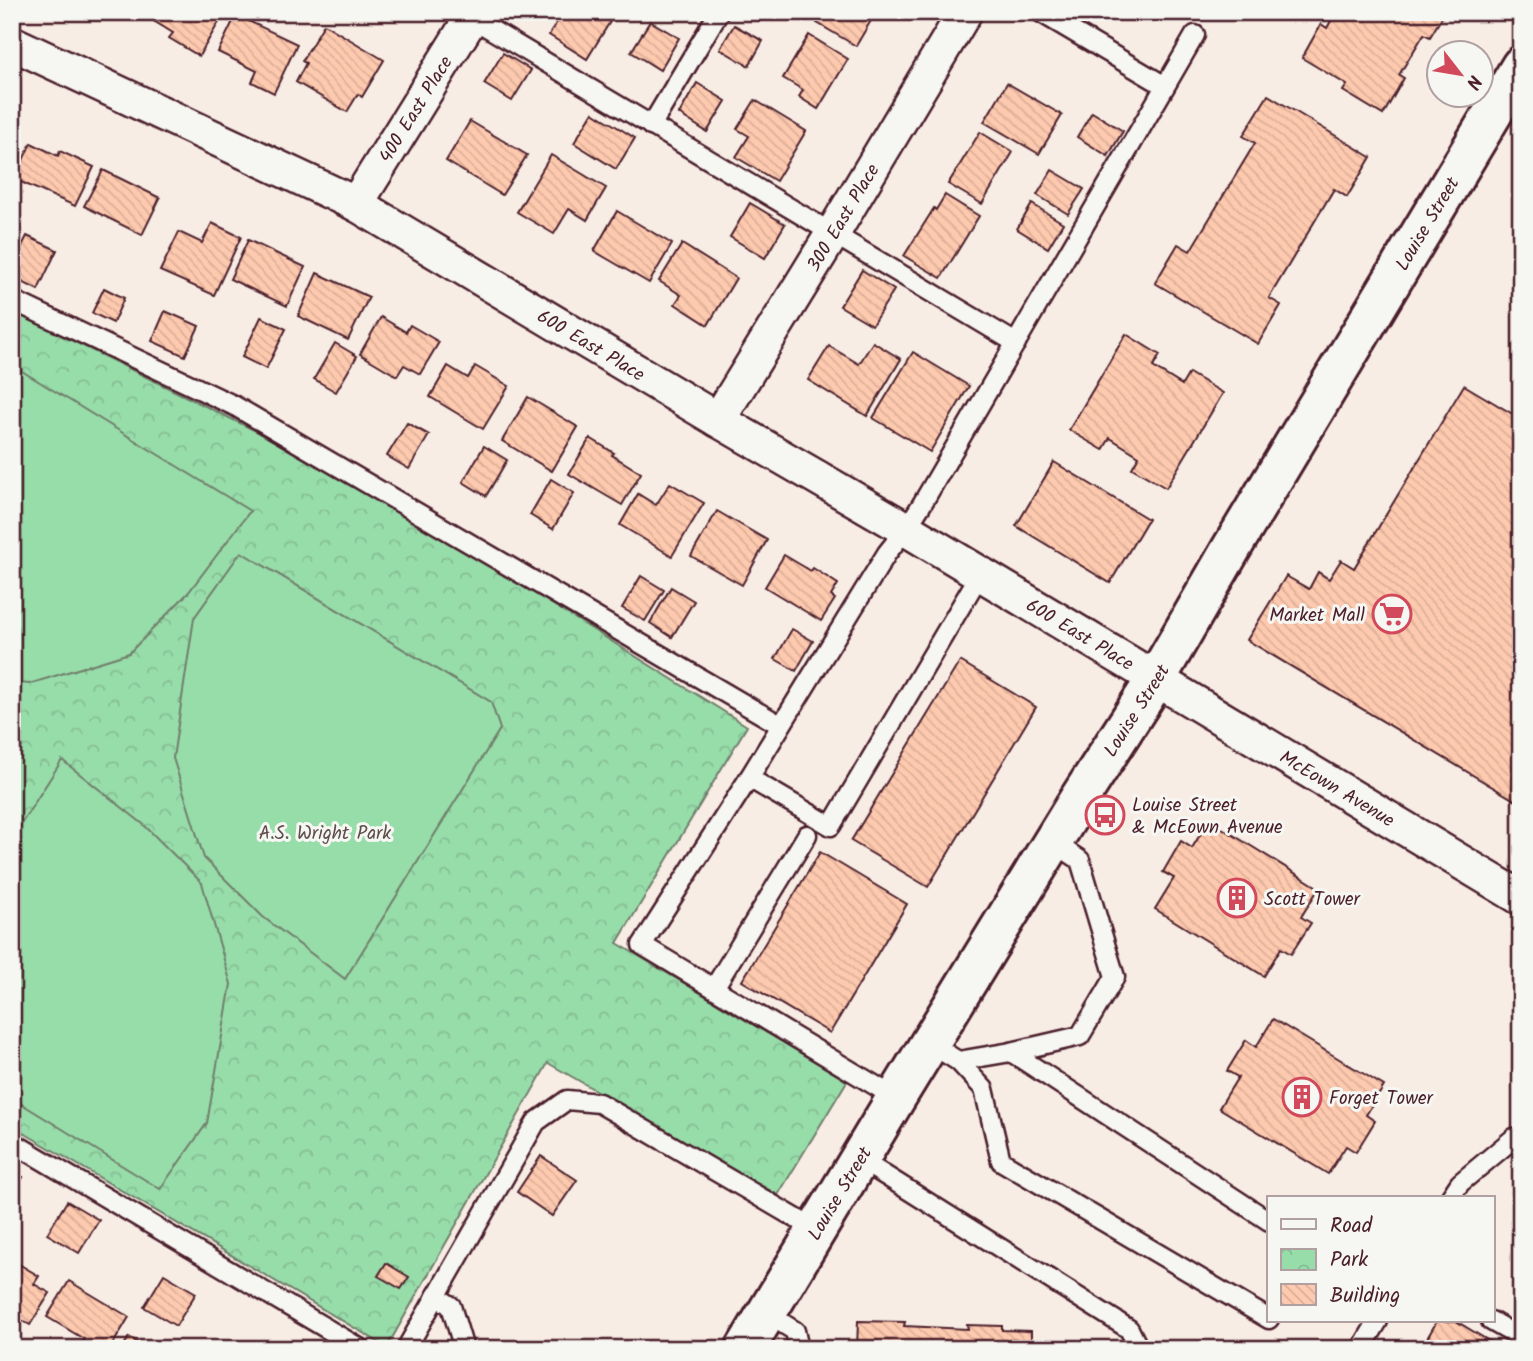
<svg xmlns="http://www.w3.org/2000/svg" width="1533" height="1361" viewBox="0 0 1533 1361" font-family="Kalam,sans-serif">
	<defs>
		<pattern id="park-crowns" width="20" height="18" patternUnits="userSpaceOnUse" patternTransform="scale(1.75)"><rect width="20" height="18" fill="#97ddaa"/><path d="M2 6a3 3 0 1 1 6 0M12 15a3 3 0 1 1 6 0" fill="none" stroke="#84bd92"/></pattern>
		<pattern id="building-back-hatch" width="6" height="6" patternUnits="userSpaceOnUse" patternTransform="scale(1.75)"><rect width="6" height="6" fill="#fecaaf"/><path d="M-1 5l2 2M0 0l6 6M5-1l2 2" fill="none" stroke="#dbad97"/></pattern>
	</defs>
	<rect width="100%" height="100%" fill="#f8ede5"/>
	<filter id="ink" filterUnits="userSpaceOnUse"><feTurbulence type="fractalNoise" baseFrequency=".0143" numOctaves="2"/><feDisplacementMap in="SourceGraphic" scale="14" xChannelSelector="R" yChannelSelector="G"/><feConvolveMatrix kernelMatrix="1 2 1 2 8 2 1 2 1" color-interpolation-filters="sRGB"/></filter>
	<g filter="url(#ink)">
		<polygon fill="url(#park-crowns)" stroke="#707e6a" stroke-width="2" points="12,311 256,431 496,569 747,726 617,943 847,1081 778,1195 548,1063 387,1347 12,1126"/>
		<g fill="#97ddaa" stroke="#707e6a" stroke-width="2">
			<polygon points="12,365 250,511 188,593 129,653 29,684 12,682"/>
			<polygon points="241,552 491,702 500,729 345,979 263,917 204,858 173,758 194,618"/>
			<polygon points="62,760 143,824 202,883 231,984 207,1123 160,1189 12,1098 12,838"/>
		</g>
		<g fill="url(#building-back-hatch)" stroke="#4a1f2b" stroke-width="2">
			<polygon points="139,12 217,12 216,14 222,17 199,56 169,38 173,33"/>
			<polygon points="563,12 616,12 587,59 549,35"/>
			<polygon points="824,12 876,12 856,46 817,23"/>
			<polygon points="1336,12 1445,12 1430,37 1424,34 1399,75 1404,78 1383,115 1343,91 1347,85 1302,58 1321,24 1327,28"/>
			<polygon points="236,15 297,44 274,93 252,82 257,71 218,52"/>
			<polygon points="650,21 679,38 660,70 631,52"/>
			<polygon points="324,24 384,60 362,97 358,94 347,112 296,82 306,63 302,61"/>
			<polygon points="734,25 763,41 749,66 720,49"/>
			<polygon points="809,35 848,59 818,109 799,97 803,90 783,78"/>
			<polygon points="503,53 531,70 512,101 484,84"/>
			<polygon points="697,83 726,101 707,132 679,114"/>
			<polygon points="1007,83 1062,115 1039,154 984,122"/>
			<polygon points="1268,95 1371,157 1347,197 1334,189 1269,298 1281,305 1258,344 1155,283 1178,244 1190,251 1255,143 1243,136"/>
			<polygon points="755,100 806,131 776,181 736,157 749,136 737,129"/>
			<polygon points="593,112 635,138 616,169 574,143"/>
			<polygon points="1092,112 1123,131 1108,156 1077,137"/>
			<polygon points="470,121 527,155 502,195 446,161"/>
			<polygon points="980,132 1013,152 982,204 948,184"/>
			<polygon points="31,143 58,156 60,151 94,167 75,206 14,179"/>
			<polygon points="551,155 606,188 587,220 569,209 554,234 517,212"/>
			<polygon points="103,170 160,198 142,235 84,206"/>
			<polygon points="1052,170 1084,189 1068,214 1037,195"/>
			<polygon points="945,195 979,216 941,278 904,256 934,208 936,210"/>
			<polygon points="750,203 785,224 765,258 730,237"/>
			<polygon points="1032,204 1063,223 1048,248 1017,229"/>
			<polygon points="617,211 672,244 649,283 594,251"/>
			<polygon points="212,223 241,237 214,295 160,271 179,232 202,243"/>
			<polygon points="27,236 57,250 38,290 12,277 12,266"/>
			<polygon points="248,240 305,267 287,306 230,279"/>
			<polygon points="682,244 736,278 708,325 675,304 681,295 659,281"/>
			<polygon points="862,270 894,290 872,325 840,306"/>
			<polygon points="317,273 369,297 348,340 298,316"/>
			<polygon points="104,288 124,298 113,323 92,313"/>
			<polygon points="165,311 199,326 185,356 152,341"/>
			<polygon points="261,317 286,329 266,369 242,357"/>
			<polygon points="381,317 406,332 410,325 439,342 420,374 404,365 397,376 360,354"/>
			<polygon points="1126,334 1160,355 1153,367 1182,385 1189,373 1223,393 1166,488 1132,468 1139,456 1110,438 1103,450 1069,430"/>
			<polygon points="873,342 901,359 867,416 808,380 829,346 859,364"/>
			<polygon points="335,343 357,356 336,392 314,379"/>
			<polygon points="913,352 969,386 930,452 873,418"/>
			<polygon points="448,366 468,378 475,366 509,386 483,429 430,397"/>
			<polygon points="1464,385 1521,419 1521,804 1247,640 1286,576 1309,589 1318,572 1329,579 1341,560 1354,568"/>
			<polygon points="528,397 578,427 552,471 502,441"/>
			<polygon points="407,423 429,435 409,469 387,456"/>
			<polygon points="590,438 614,453 612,455 641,473 622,505 569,474"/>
			<polygon points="484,446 507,460 486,496 463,482"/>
			<polygon points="1054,462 1148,519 1110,583 1016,526"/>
			<polygon points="551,479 574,493 553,529 530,515"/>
			<polygon points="670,483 704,503 672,556 620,525 638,494 656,505"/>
			<polygon points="717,511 767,540 742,585 691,556"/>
			<polygon points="784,555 811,571 813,568 838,584 831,596 835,599 821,621 765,587"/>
			<polygon points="641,576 664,590 645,621 622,608"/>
			<polygon points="671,587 694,601 672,637 650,623"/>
			<polygon points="792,629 813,641 796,671 775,659"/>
			<polygon points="960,661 1036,707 928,887 851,841"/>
			<polygon points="1209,820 1319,888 1301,917 1311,923 1291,954 1281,948 1264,976 1155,909 1174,878 1163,872 1181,841 1192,848"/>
			<polygon points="820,852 907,904 830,1033 742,981"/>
			<polygon points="1273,1019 1384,1086 1366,1115 1375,1121 1356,1152 1346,1146 1328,1174 1219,1108 1238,1077 1227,1071 1246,1040 1256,1047"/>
			<polygon points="541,1156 577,1180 552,1216 517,1192"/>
			<polygon points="12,1171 23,1177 12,1195"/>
			<polygon points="67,1201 99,1220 79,1253 47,1234"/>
			<polygon points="12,1260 39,1276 34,1284 50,1293 30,1325 16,1317 14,1320 12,1319"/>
			<polygon points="386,1263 409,1277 401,1289 378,1276"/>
			<polygon points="164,1274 196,1293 176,1326 144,1307"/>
			<polygon points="69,1281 129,1317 110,1349 78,1349 84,1339 47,1317"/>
			<polygon points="858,1321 905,1322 904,1326 968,1329 967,1325 1002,1326 1002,1330 1031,1331 1031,1349 857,1349"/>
			<polygon points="1437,1321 1456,1321 1502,1349 1421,1349"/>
			<polygon points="129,1337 149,1349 122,1349"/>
		</g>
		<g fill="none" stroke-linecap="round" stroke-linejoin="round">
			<defs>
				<g id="service">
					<polyline points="1040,12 1165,86"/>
					<polyline points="465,14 1016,343"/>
					<polyline points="651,126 719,12"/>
					<polyline points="12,300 235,406 780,725"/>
					<polyline points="749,778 831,826 980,574"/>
					<polyline points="714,988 807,835"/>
					<polyline points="929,1043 958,1061 984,1089 1001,1161 1269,1319"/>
					<polyline points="1011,1052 1080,1036 1115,977 1080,860 1053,842"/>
					<polyline points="958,1061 1011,1052 1269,1221"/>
					<polyline points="896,1098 642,945 749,778 887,553 906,529 922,504 1195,35"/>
					<polyline points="12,1142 361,1349"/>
					<polyline points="859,1159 1129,1329 1139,1349"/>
					<polyline points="1450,1198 1460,1183 1514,1138 1521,1142"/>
					<polyline points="436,1296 451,1306 464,1349"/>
					<polyline points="766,1313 795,1331 799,1349"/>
					<polyline points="1491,1321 1521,1338"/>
					<polyline points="406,1349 536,1122 567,1100 599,1103 816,1230"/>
					<polyline points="1361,1349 1378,1321"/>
				</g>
				<g id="minor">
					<path id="s1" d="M12 43 356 204 718 420 906 529 1521 898"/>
					<path id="s2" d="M356 204 475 12"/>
					<path id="s3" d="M718 420 833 233 965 12"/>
				</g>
				<g id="tertiary">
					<path id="s4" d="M745 1349 896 1098 1079 799 1156 679 1231 549 1521 66"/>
				</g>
			</defs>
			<use href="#service" stroke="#4a1f2b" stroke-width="23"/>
			<use href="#minor" stroke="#4a1f2b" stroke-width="38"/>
			<use href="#tertiary" stroke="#4a1f2b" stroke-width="44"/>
			<use href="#service" stroke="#f6f6f2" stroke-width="18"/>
			<use href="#minor" stroke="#f6f6f2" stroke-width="33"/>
			<use href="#tertiary" stroke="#f6f6f2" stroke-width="38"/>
		</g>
	</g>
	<defs>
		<symbol id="supermarket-ring" viewBox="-11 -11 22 22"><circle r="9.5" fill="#f6f6f2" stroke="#d1495b" stroke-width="1.5"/><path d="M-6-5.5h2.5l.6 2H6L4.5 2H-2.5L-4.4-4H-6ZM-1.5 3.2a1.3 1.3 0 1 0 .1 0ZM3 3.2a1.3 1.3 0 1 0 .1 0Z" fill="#d1495b"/></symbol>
		<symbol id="bus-ring" viewBox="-11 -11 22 22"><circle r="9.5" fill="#f6f6f2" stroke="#d1495b" stroke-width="1.5"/><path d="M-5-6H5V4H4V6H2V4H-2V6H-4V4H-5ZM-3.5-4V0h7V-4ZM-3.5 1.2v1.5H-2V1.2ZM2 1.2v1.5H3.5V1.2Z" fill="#d1495b"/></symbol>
		<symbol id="building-ring" viewBox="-11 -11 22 22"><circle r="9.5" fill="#f6f6f2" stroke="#d1495b" stroke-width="1.5"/><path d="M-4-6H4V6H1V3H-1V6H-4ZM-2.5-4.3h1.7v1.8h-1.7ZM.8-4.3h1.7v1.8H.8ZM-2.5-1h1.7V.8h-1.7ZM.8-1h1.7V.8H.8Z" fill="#d1495b"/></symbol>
	</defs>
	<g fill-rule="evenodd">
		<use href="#supermarket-ring" x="1370" y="592" width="44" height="44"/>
		<use href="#bus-ring" x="1083" y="793" width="44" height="44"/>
		<use href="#building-ring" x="1215" y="876" width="44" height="44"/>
		<use href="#building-ring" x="1280" y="1075" width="44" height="44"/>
	</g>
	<g text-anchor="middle" stroke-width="6" stroke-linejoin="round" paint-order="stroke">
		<g font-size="19" fill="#4a1f2b" stroke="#f6f6f2">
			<text dy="7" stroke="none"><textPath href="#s2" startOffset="112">400 East Place</textPath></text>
			<text dy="7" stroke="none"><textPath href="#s3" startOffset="238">300 East Place</textPath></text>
			<text dy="7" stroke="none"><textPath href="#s4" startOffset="1316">Louise Street</textPath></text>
			<text dy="7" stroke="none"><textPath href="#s1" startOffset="654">600 East Place</textPath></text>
			<text dy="7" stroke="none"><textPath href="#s1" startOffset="1222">600 East Place</textPath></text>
			<text dy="7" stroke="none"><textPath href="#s4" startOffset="749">Louise Street</textPath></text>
			<text dy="7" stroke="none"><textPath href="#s1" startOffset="1522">McEown Avenue</textPath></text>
			<text dy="7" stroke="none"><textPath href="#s4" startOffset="182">Louise Street</textPath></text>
		</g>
		<g font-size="19" fill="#4a1f2b" stroke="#f6f6f2" text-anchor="start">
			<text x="1365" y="621" text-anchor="end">Market Mall</text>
			<text x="1132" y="811">Louise Street<tspan x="1132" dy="22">&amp; McEown Avenue</tspan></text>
			<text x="1264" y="905">Scott Tower</text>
			<text x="1329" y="1104">Forget Tower</text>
		</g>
		<g font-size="19" fill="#5d4e4b" stroke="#f6f6f2">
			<text x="325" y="839">A.S. Wright Park</text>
		</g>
	</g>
	<rect width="1533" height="1361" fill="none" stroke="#f6f6f2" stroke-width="42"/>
	<rect x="21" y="21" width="1491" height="1319" fill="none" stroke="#4a1f2b" stroke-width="2.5" filter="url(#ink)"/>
	<rect x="1267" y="1196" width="228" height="126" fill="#f6f6f2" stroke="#b1a0a2" stroke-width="2"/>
	<rect x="1281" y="1219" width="35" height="10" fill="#f6f6f2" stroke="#b1a0a2" stroke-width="2"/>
	<text x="1330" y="1232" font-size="21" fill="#4a1f2b">Road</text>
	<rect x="1281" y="1249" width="35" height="21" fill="url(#park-crowns)" stroke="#b1a0a2" stroke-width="2"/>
	<text x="1330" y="1266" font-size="21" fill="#4a1f2b">Park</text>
	<rect x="1281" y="1284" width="35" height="21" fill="url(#building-back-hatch)" stroke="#b1a0a2" stroke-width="2"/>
	<text x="1330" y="1302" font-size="21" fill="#4a1f2b">Building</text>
	<g transform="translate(1460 74) rotate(121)"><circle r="33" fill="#f6f6f2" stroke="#b1a0a2" stroke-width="2"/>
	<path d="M0-5L12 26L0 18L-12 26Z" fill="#d1495b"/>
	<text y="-10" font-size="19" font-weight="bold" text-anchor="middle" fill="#4a1f2b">N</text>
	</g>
</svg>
